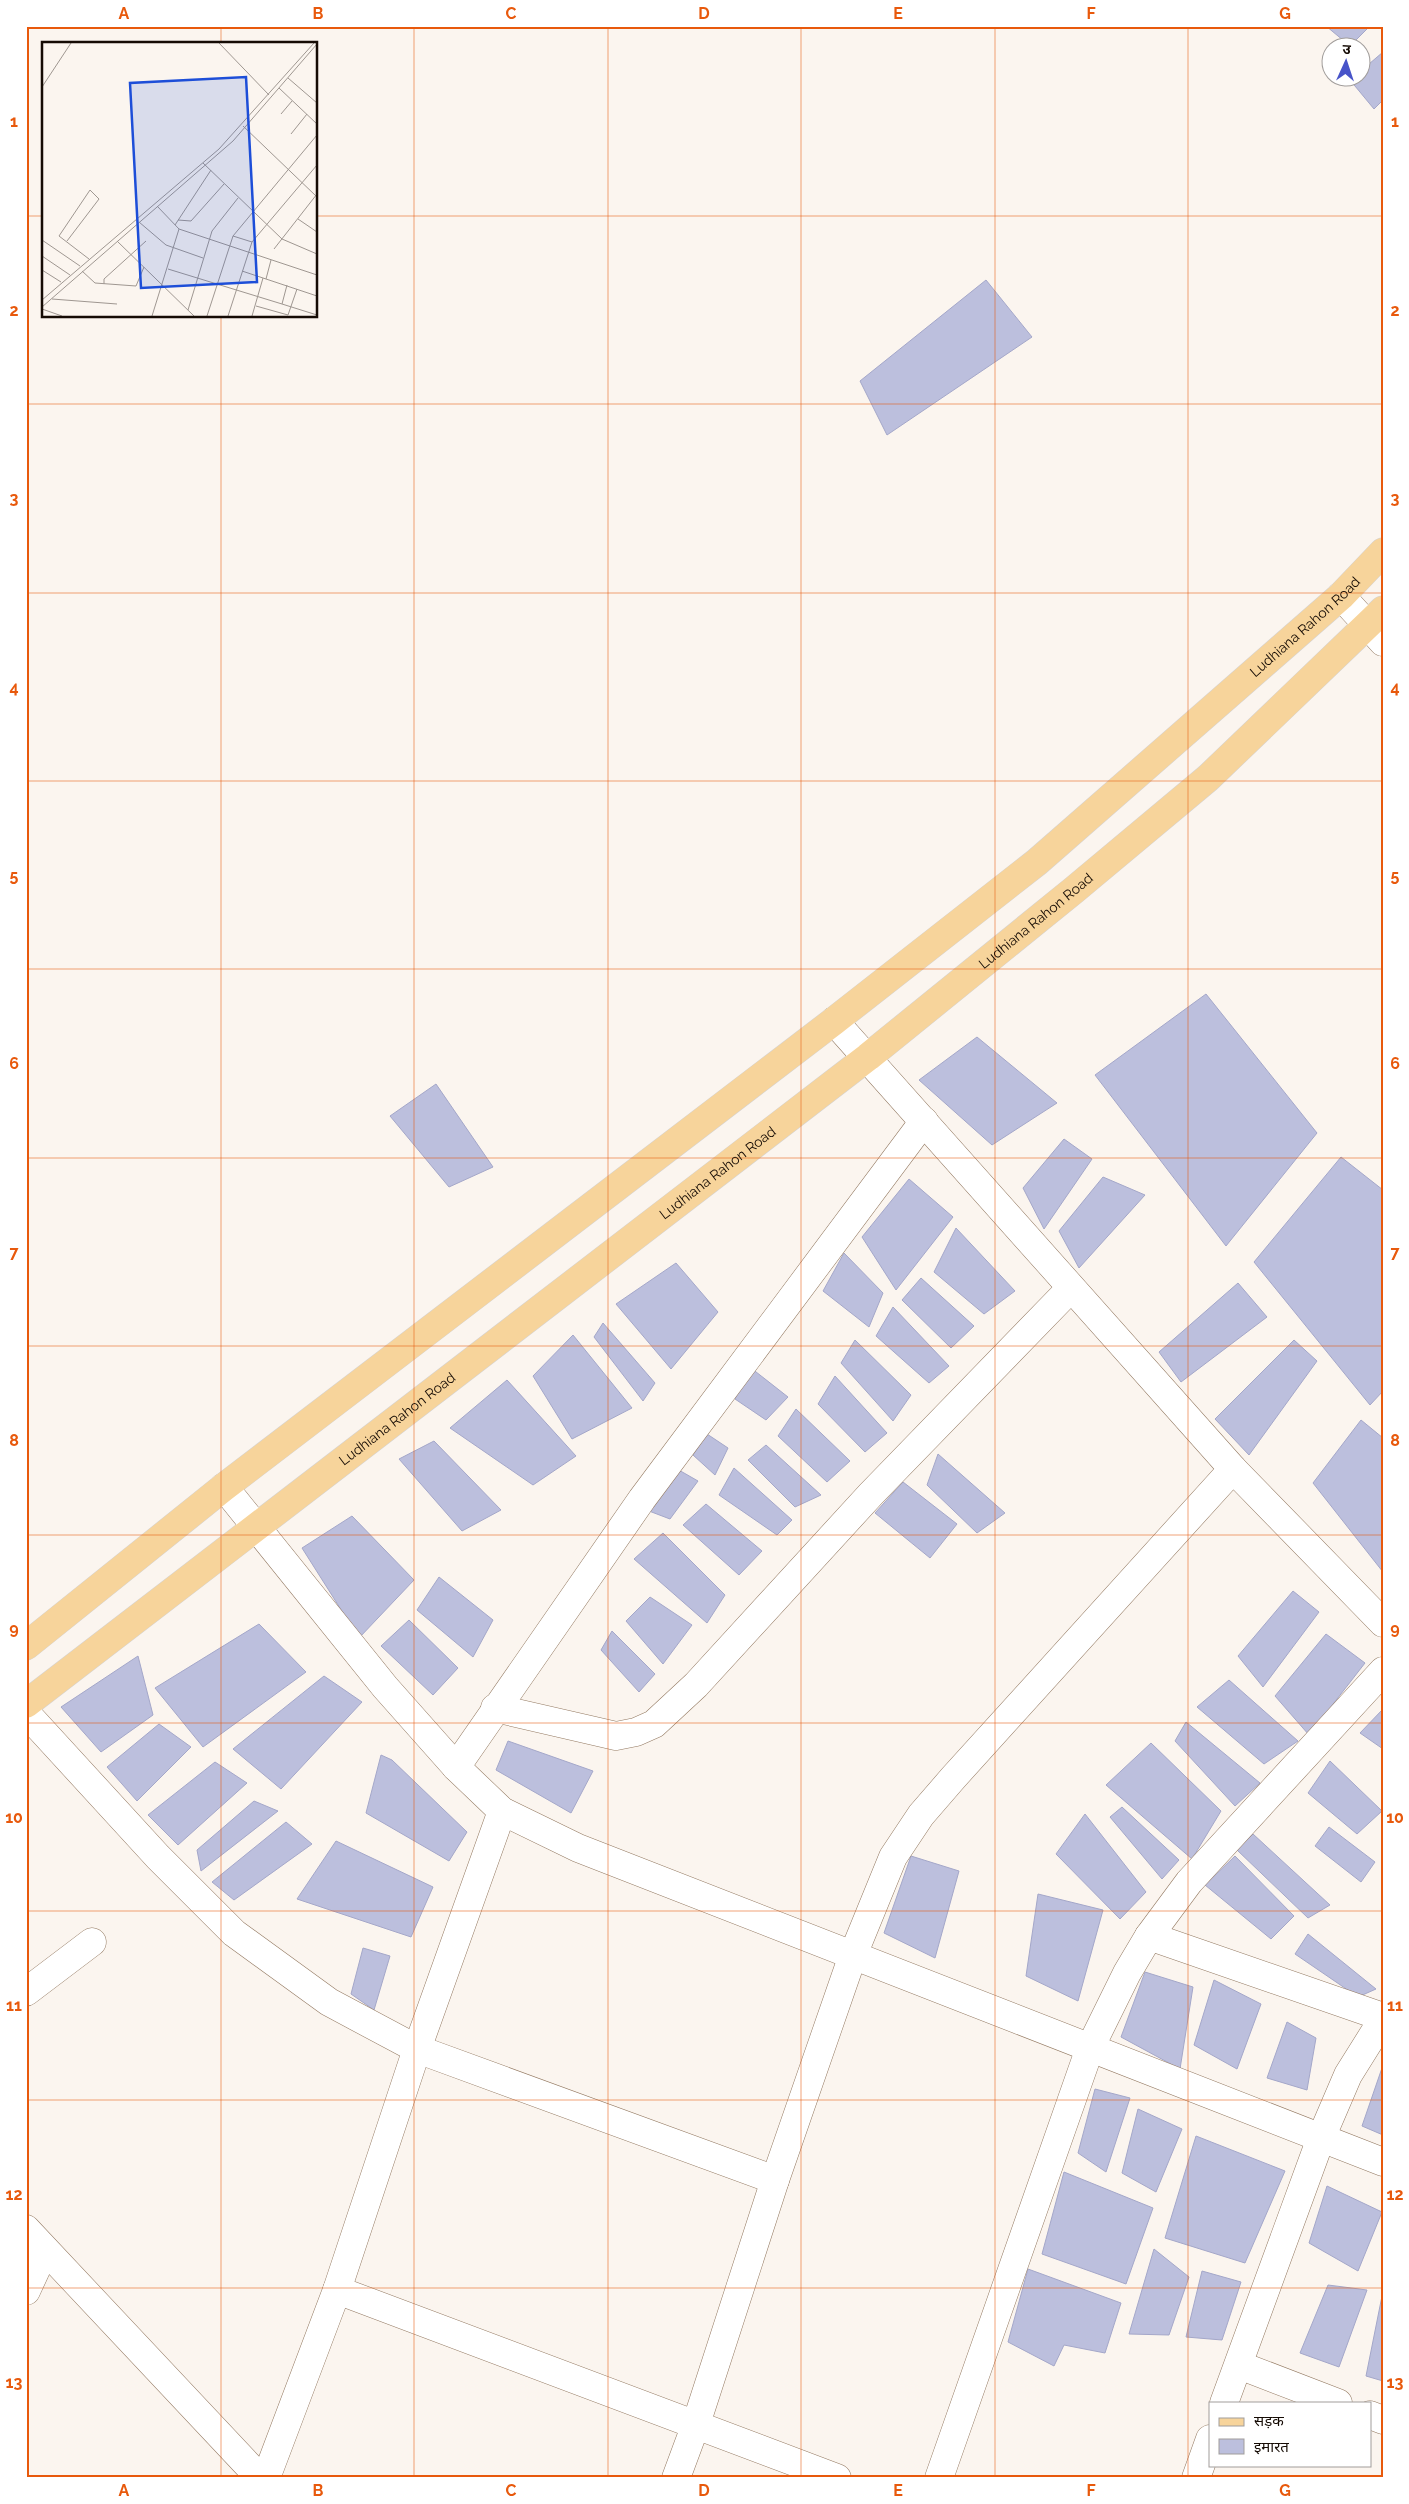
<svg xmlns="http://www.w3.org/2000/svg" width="1409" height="2504" viewBox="0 0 1409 2504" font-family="Raleway,'Noto Sans Devanagari',sans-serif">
	<rect width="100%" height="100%" fill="#fbf5ef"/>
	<g fill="#bcbfdd" stroke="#a4a7c9">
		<polygon points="1326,26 1370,26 1350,46"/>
		<polygon points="1383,52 1383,100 1374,109 1350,80 1352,78 1362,78 1362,70"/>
		<polygon points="986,280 1032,337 887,435 860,381"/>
		<polygon points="1206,994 1317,1133 1226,1246 1095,1075"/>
		<polygon points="977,1037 1057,1103 992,1145 919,1080"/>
		<polygon points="436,1084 493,1167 449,1187 390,1116"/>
		<polygon points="1064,1139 1092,1159 1044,1229 1023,1188"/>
		<polygon points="1341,1157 1383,1190 1383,1391 1370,1405 1254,1262"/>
		<polygon points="1103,1177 1145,1195 1079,1268 1059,1231"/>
		<polygon points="909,1179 953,1217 896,1290 862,1237"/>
		<polygon points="956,1228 1015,1291 984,1314 934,1272"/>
		<polygon points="844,1253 883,1293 869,1327 823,1291"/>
		<polygon points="676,1263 718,1312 671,1369 616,1304"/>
		<polygon points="921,1278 974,1326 951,1348 902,1300"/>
		<polygon points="1238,1283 1267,1317 1181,1382 1159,1352"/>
		<polygon points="893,1307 949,1366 929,1383 876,1336"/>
		<polygon points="603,1323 655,1383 643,1401 594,1337"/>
		<polygon points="573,1335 632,1408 572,1439 533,1376"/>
		<polygon points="855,1340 911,1395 893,1421 841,1363"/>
		<polygon points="1294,1340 1317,1361 1249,1455 1215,1419"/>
		<polygon points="751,1368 788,1397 766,1420 735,1399"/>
		<polygon points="835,1376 887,1433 865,1452 818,1404"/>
		<polygon points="507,1380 576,1456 533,1485 450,1428"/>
		<polygon points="796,1409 850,1461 827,1482 778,1436"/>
		<polygon points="1361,1420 1383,1438 1383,1572 1313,1483"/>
		<polygon points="707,1434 728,1448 715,1475 693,1455"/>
		<polygon points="434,1441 501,1510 462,1531 399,1459"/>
		<polygon points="766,1445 821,1495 795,1507 748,1460"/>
		<polygon points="938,1454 1005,1513 977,1533 927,1485"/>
		<polygon points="734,1468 792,1520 777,1535 719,1495"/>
		<polygon points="677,1469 698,1481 670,1519 649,1511"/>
		<polygon points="903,1482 957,1524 930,1558 875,1513"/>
		<polygon points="706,1504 762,1551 739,1575 683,1525"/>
		<polygon points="352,1516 414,1580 359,1638 302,1548"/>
		<polygon points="663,1533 725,1595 707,1623 634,1559"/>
		<polygon points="439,1577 493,1620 473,1657 417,1610"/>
		<polygon points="1293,1591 1319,1612 1263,1687 1238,1656"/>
		<polygon points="650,1597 692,1625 663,1664 626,1621"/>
		<polygon points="409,1620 458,1668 433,1695 381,1646"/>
		<polygon points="259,1624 306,1672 203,1747 155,1688"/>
		<polygon points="612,1631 655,1674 639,1692 601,1650"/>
		<polygon points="1326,1634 1365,1663 1309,1735 1275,1696"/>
		<polygon points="138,1656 153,1715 101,1752 61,1707"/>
		<polygon points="324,1676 362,1702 281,1789 233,1749"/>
		<polygon points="1229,1680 1298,1741 1264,1764 1197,1707"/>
		<polygon points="1383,1709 1383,1749 1360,1733"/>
		<polygon points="1186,1722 1260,1783 1235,1806 1175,1741"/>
		<polygon points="159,1724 191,1747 137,1801 107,1767"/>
		<polygon points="508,1741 593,1771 571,1813 496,1770"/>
		<polygon points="1151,1743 1221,1811 1192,1859 1106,1785"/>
		<polygon points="381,1755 392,1760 467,1832 449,1861 366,1813"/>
		<polygon points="1330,1761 1382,1811 1357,1834 1308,1793"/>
		<polygon points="215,1762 247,1783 178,1845 148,1815"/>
		<polygon points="254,1801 278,1811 201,1871 197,1850"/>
		<polygon points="1122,1807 1179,1860 1162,1879 1110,1817"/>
		<polygon points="1085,1814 1146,1892 1120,1919 1056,1854"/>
		<polygon points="286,1822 312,1844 234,1900 212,1882"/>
		<polygon points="1329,1827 1375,1862 1361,1882 1315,1846"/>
		<polygon points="1253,1834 1330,1905 1308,1918 1237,1850"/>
		<polygon points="336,1841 433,1887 411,1937 297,1899"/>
		<polygon points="911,1856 959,1871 935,1958 884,1933"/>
		<polygon points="1235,1856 1294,1916 1271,1939 1205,1885"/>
		<polygon points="1038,1894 1103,1910 1078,2001 1026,1976"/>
		<polygon points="1308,1934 1376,1989 1358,1997 1295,1954"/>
		<polygon points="363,1948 390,1956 374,2010 351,1994"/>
		<polygon points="1145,1972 1193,1987 1180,2069 1121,2037"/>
		<polygon points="1214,1980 1261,2004 1237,2069 1194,2045"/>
		<polygon points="1287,2022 1316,2038 1307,2090 1267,2078"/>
		<polygon points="1383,2065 1383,2135 1362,2126"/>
		<polygon points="1095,2089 1130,2098 1106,2172 1078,2153"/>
		<polygon points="1138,2109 1182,2129 1156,2192 1122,2173"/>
		<polygon points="1196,2136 1285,2171 1245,2263 1165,2238"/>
		<polygon points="1064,2172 1153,2208 1126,2284 1042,2254"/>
		<polygon points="1327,2186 1382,2212 1358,2271 1309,2243"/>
		<polygon points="1154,2249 1189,2277 1169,2335 1129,2334"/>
		<polygon points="1028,2269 1121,2303 1105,2353 1064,2345 1054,2366 1008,2342"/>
		<polygon points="1202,2271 1241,2282 1222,2340 1186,2337"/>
		<polygon points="1328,2285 1367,2290 1339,2367 1300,2353"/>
		<polygon points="1383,2291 1383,2381 1366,2376"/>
	</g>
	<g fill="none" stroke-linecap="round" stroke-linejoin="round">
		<defs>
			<g id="minor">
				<polyline points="1341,596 1383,642"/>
				<polyline points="834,1021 1233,1469 1383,1623"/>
				<polyline points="224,1487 385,1687 456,1767 502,1811 578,1848 1383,2162"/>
				<polyline points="495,1708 616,1736 636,1732 654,1724 696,1685 871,1494 1071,1288"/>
				<polyline points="26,1713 158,1857 234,1933 329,2002 417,2049 775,2180"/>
				<polyline points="456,1767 642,1499 924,1121"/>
				<polyline points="1149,1936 1383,2017"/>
				<polyline points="26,1992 92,1942"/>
				<polyline points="26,2229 260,2478"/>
				<polyline points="337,2290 837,2478"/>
				<polyline points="26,2291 45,2250"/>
				<polyline points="1239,2365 1338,2403"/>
				<polyline points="1224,2403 1321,2138 1348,2075 1383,2019"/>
				<polyline points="1370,2415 1383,2420"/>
				<polyline points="266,2478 337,2290 417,2049 502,1811"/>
				<polyline points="676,2478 696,2424 775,2180 853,1955 893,1857 921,1815 953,1778 1233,1469"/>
				<polyline points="939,2478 1090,2048 1127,1973 1149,1936 1189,1882 1383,1671"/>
				<polyline points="1196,2478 1210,2439"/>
			</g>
			<g id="primary">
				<path id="s1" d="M26 1646 224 1487 834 1021 1037 862 1341 596 1383 552"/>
				<path id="s2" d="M26 1704 868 1057 1074 890 1208 778 1383 610"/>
			</g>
		</defs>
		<use href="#minor" stroke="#937961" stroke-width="29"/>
		<use href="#primary" stroke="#d5d3d2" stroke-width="29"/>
		<use href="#minor" stroke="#fff" stroke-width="28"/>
		<use href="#primary" stroke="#f7d49b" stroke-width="28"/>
	</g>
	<path fill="none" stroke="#e8590c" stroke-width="1" stroke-opacity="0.55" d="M221 26V44M414 26V2478M608 26V2478M801 26V2478M995 26V2478M1188 26V2478M26 216H44M316 216H1383M221 316V2478M26 404H1383M26 593H1383M26 781H1383M26 969H1383M26 1158H1383M26 1346H1383M26 1535H1383M26 1723H1383M26 1911H1383M26 2100H1383M26 2288H1383"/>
	<g text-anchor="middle" stroke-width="4" stroke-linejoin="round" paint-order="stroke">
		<g font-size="14" fill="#150b04" stroke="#fff">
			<text dy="5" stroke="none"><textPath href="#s1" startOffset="1636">Ludhiana Rahon Road</textPath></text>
			<text dy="5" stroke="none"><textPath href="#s2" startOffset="1278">Ludhiana Rahon Road</textPath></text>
			<text dy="5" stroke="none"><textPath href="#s2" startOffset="872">Ludhiana Rahon Road</textPath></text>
			<text dy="5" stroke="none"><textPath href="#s2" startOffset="468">Ludhiana Rahon Road</textPath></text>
		</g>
	</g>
	<g transform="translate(42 42)">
		<rect width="275" height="275" fill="#fbf5ef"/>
		<path fill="none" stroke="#9f9791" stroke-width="1" d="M177 1 227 53M246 36 275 61M0 45 29 1M237 46 275 82M239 72 250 59M201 84 274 154M249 92 265 72M161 121 240 197 275 212M115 164 137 187 275 233M256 177 275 190M136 178 149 179 182 142M97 180 124 203 161 216M133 183 169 128M191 194 210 200M0 198 38 224M25 199 57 157 48 148 17 194 47 217M75 199 152 274M232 207 275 152M0 214 28 233M126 227 240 262 245 243M0 228 19 240M40 229 53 241 94 244 102 225M200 229 275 254M224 237 229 218M62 242V237L104 199M10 257 75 262M0 258 177 107 272 1M240 262 275 273M214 264 246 273 255 247M0 265 191 99 275 2M0 267 20 274M146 268 170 189 196 156M110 274 137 187M165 274 191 194 275 93M186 274 210 200 275 123M210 274 221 236"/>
		<path fill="#1d4ed8" fill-opacity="0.15" stroke="#1d4ed8" stroke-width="2.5" d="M204 35 215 240 99 246 88 41Z"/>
		<rect width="275" height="275" fill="none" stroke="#150b04" stroke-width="2.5"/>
	</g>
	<rect width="1409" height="2504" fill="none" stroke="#ffffff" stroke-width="55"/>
	<rect x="1209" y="2402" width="162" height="65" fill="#ffffff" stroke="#a19d9b"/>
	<rect x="1219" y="2418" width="25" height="8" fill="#f7d49b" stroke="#a19d9b"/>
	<text x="1254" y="2426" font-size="15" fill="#150b04">सड़क</text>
	<rect x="1219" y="2439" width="25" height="15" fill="#bcbfdd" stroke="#a19d9b"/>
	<text x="1254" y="2452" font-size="15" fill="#150b04">इमारत</text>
	<g transform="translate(1346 62) rotate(3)"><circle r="24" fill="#ffffff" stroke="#a19d9b"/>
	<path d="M0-4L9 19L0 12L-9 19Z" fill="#4854c9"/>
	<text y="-8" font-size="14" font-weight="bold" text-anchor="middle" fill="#150b04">उ</text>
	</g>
	<rect x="28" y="28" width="1354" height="2448" fill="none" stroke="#e8590c" stroke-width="2"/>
	<g font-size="16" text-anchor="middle" font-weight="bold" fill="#e8590c">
		<text x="124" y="19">A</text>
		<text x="318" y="19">B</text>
		<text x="511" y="19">C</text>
		<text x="704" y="19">D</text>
		<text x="898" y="19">E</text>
		<text x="1091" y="19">F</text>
		<text x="1285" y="19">G</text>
		<text x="14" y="127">1</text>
		<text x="1395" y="127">1</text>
		<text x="14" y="316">2</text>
		<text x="1395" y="316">2</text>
		<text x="14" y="504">3</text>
		<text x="1395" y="504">3</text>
		<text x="14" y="693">4</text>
		<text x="1395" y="693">4</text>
		<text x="14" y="881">5</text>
		<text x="1395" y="881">5</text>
		<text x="14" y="1069">6</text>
		<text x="1395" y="1069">6</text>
		<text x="14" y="1258">7</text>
		<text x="1395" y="1258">7</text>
		<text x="14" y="1446">8</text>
		<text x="1395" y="1446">8</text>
		<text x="14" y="1634">9</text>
		<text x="1395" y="1634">9</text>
		<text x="14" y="1823">10</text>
		<text x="1395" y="1823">10</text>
		<text x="14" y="2011">11</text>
		<text x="1395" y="2011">11</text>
		<text x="14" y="2200">12</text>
		<text x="1395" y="2200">12</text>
		<text x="14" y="2388">13</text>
		<text x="1395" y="2388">13</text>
		<text x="124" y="2496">A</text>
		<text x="318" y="2496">B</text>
		<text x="511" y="2496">C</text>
		<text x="704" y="2496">D</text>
		<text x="898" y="2496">E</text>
		<text x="1091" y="2496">F</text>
		<text x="1285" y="2496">G</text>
	</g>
</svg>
